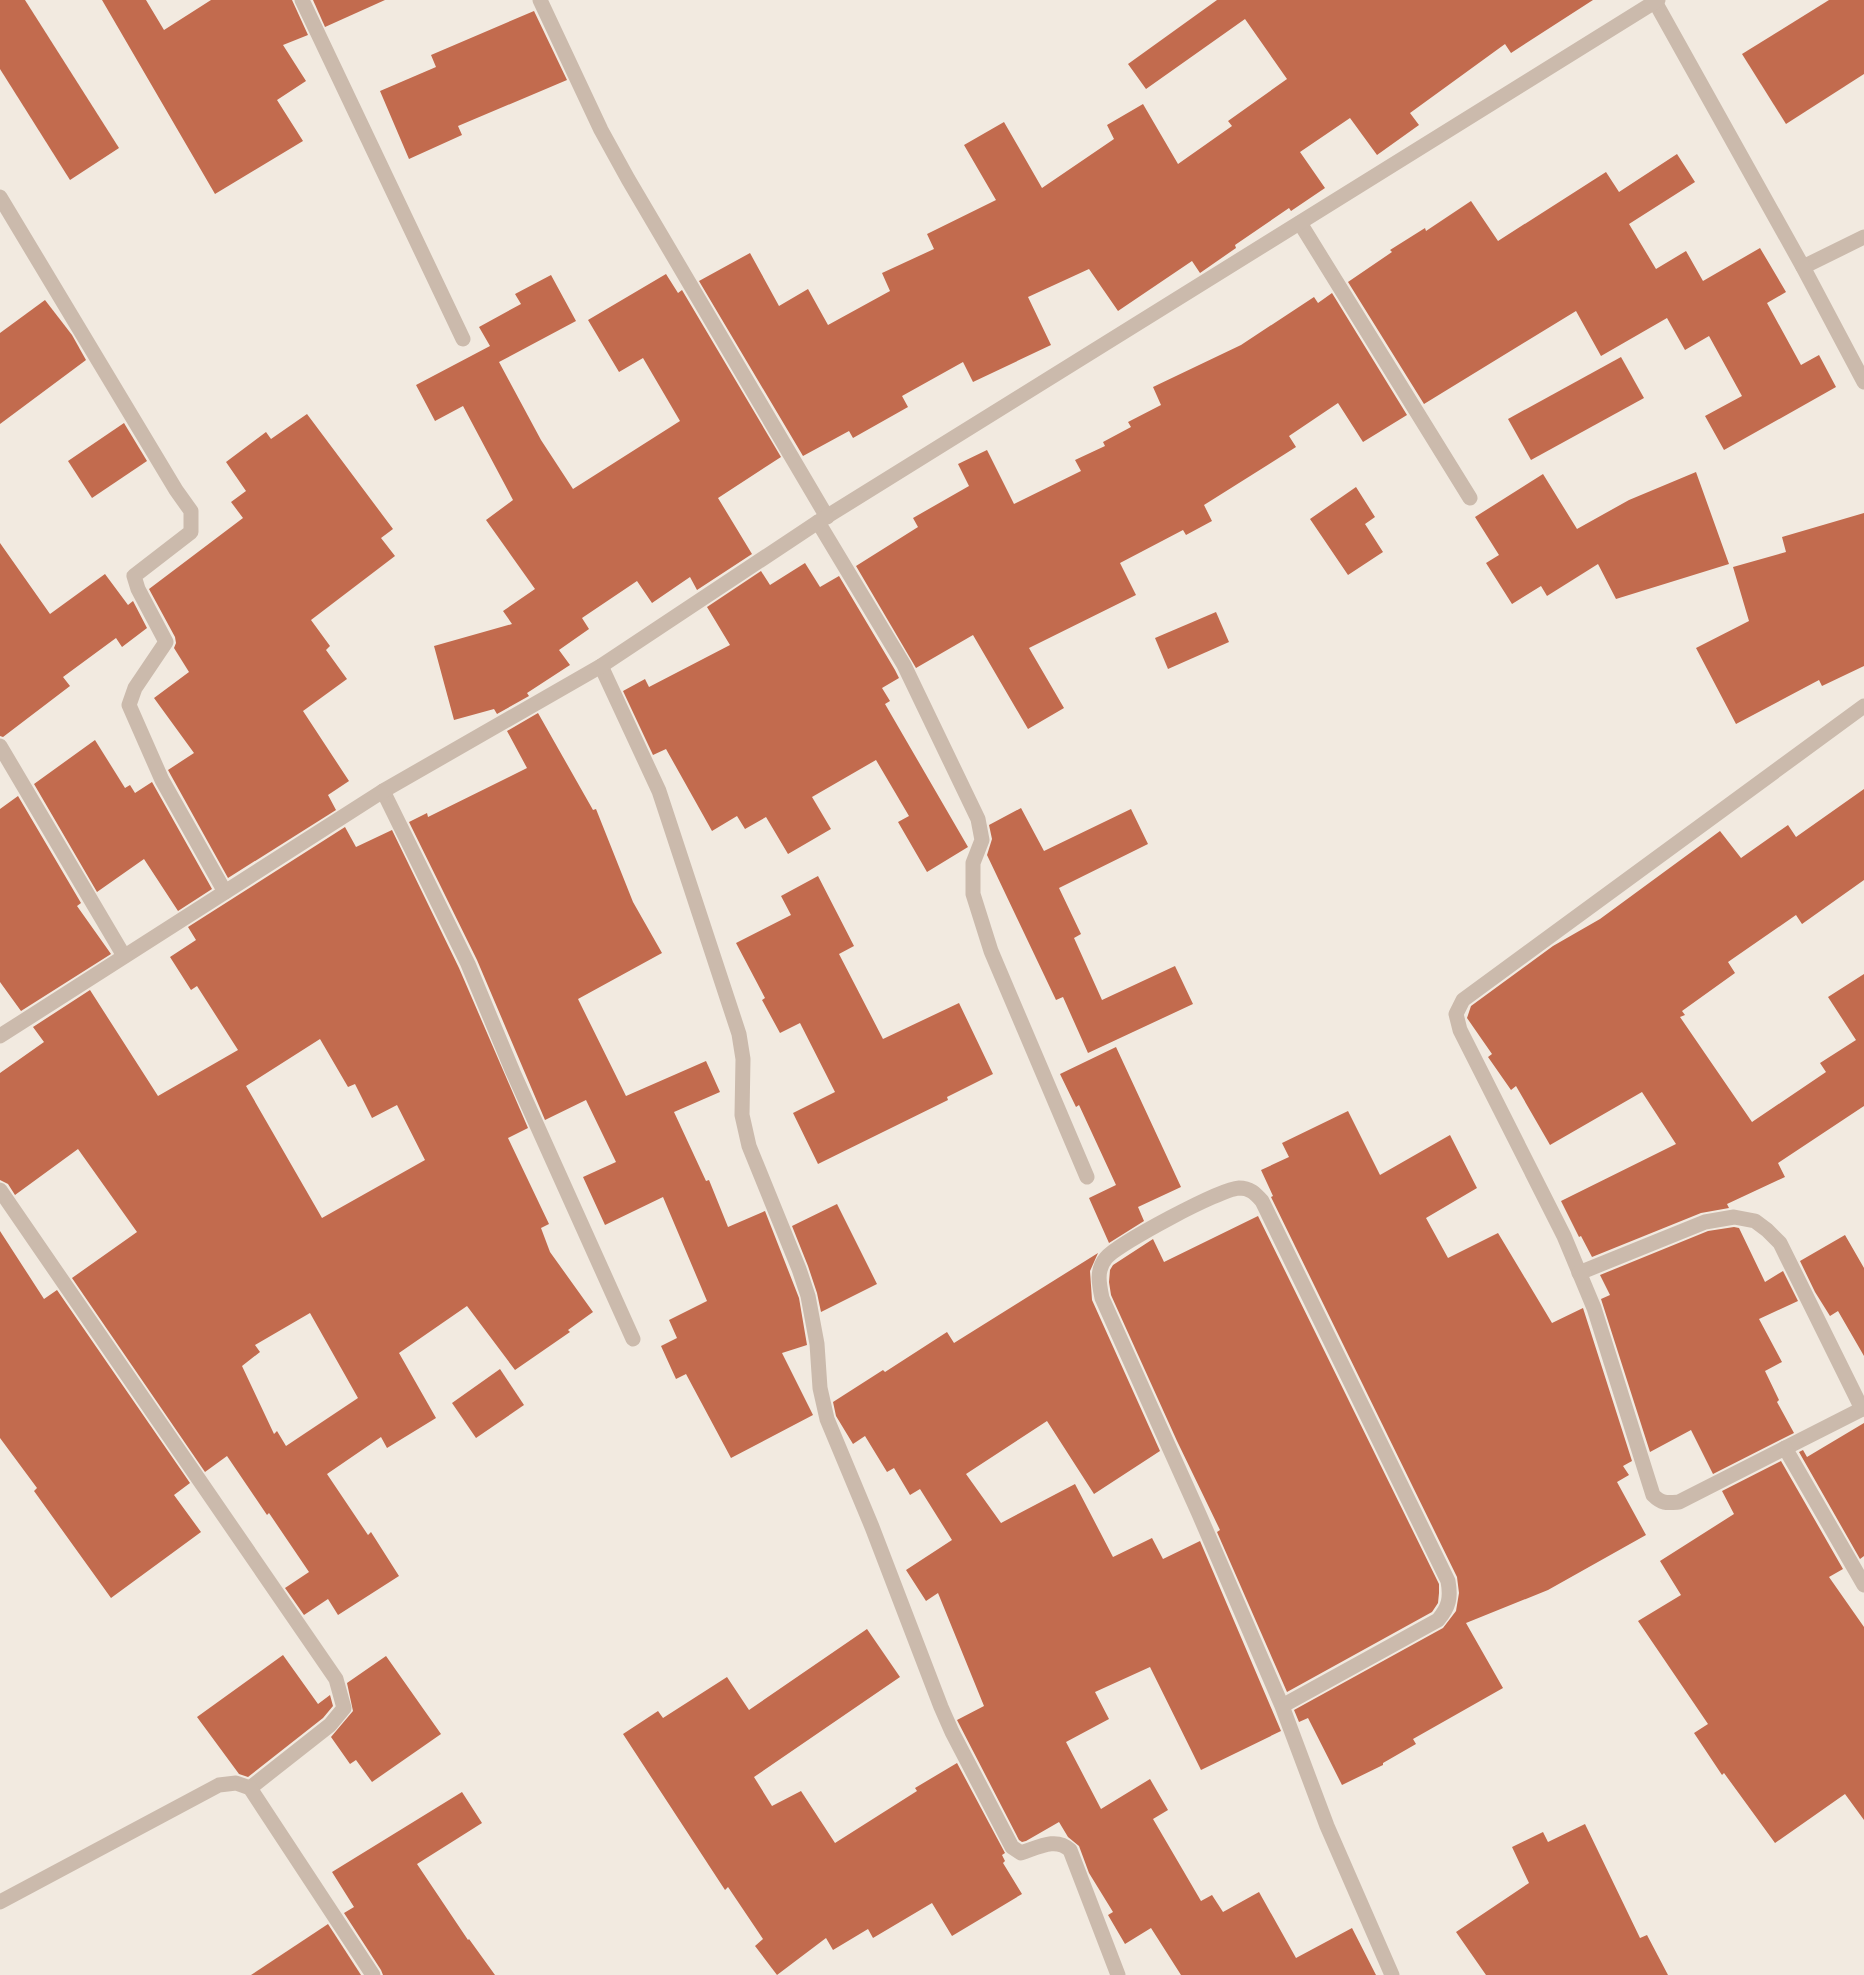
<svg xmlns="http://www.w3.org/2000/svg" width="1864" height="1975" viewBox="0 0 1864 1975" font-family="Rubik,sans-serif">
	<rect width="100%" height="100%" fill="#f2eae0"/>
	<g fill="#c26b4e" fill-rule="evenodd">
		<polygon points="0,0 25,0 119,148 70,180 0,69"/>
		<polygon points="102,0 146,0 164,30 211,0 292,0 308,35 283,45 306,81 277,100 303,141 215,194"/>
		<polygon points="313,0 385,0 325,27"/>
		<polygon points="1217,0 1593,0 1511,53 1505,44 1410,113 1419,125 1377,155 1350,118 1300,152 1325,188 1291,211 1289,208 1235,245 1236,248 1200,273 1192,261 1118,311 1089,269 1028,297 1051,345 973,382 963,362 902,396 908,407 853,438 849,431 803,456 699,281 750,253 779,306 808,289 828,325 890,291 882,273 934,249 927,234 996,200 964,145 1004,122 1042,188 1114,139 1107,125 1143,104 1178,164 1232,126 1228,121 1287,79 1245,19 1146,89 1128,64"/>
		<polygon points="1829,0 1864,0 1864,74 1786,124 1742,54"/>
		<polygon points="534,11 567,80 458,126 462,135 409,159 380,91 436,67 431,55"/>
		<polygon points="1677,154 1695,182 1629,224 1656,269 1686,251 1703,281 1760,248 1786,292 1767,303 1801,365 1819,355 1836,387 1724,450 1705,416 1742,396 1709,336 1685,350 1667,318 1601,356 1576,311 1424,404 1348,282 1392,252 1390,250 1425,228 1426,231 1471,201 1498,241 1606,172 1619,192"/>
		<polygon points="666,274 678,293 682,290 781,457 718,498 752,554 697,590 690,577 652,603 637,581 582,618 589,629 559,650 570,665 527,693 529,696 497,714 494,709 454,720 434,646 512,624 503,611 535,589 486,520 513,500 463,406 435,421 416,385 490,346 479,327 521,304 515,294 551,275 576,321 499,362 541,440 573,489 680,421 643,358 619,372 588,320"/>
		<polygon points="1332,293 1407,415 1363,442 1338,403 1289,436 1296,447 1204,505 1212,521 1186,535 1183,530 1120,563 1136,595 1029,648 1064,708 1028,729 973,635 916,668 856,566 918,527 913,518 969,486 958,464 987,450 1014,504 1081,471 1075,460 1105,446 1103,442 1131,427 1128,422 1161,405 1153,387 1241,345 1314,297 1318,303"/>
		<polygon points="45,300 72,335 86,360 0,424 0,333"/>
		<polygon points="1621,357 1644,398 1531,460 1508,419"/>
		<polygon points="307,414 393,529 381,538 395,556 311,620 330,646 326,650 347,679 303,711 349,781 328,795 336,810 228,878 168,770 194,753 154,698 189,672 174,648 176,643 175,637 149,589 243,518 231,502 246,491 226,462 266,432 271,439"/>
		<polygon points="124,423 147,461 92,498 68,461"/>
		<polygon points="1696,472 1729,564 1616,599 1598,564 1547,596 1541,586 1512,604 1486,563 1499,555 1475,517 1543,474 1577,529 1629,500"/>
		<polygon points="1356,487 1375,517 1365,524 1383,552 1348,575 1310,519"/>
		<polygon points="1864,513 1864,666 1822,686 1819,680 1736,724 1696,648 1749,621 1733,567 1786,552 1782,537"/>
		<polygon points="0,543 50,614 105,574 128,605 133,601 147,628 122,647 116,638 63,677 70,686 3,737 0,736"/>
		<polygon points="805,563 820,587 839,576 895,670 899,678 882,688 890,701 885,704 968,847 927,872 898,822 909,816 876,760 812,797 831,829 788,854 766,817 745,829 737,816 712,831 666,749 653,755 623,691 645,679 649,687 730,645 707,607 761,571 770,585"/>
		<polygon points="1216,612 1229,642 1168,669 1155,638"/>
		<polygon points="538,713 593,810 596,809 633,902 662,953 578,999 626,1096 706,1061 720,1092 674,1112 706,1181 709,1180 728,1227 765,1211 799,1298 807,1345 782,1353 813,1415 731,1458 686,1374 676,1379 661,1346 677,1338 669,1320 707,1301 663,1197 605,1225 583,1177 616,1162 586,1100 545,1120 477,960 409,822 427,813 428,817 527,768 507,731"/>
		<polygon points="95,740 125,788 130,785 135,793 152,782 212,889 178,911 144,859 97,892 34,784"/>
		<polygon points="1864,789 1864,880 1802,924 1796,915 1728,962 1735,973 1682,1011 1685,1015 1680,1017 1752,1122 1826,1072 1820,1063 1856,1040 1828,997 1864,974 1864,1106 1778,1163 1785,1177 1727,1204 1729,1208 1701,1213 1592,1257 1581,1236 1579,1237 1561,1201 1676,1144 1642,1092 1550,1145 1516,1086 1511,1090 1488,1057 1492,1054 1467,1018 1471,1006 1553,946 1600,919 1720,831 1741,858 1788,825 1796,837"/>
		<polygon points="18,796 81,903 77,906 111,954 21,1011 0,982 0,809"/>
		<polygon points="1021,808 1044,851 1131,809 1148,844 1059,888 1081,934 1074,938 1102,1000 1175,966 1193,1004 1088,1053 1063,997 1056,1000 987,855 992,839 989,825"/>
		<path d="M345 827 356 847 392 830 459 968 528 1128 508 1138 549 1224 541 1228 550 1252 593 1312 568 1330 570 1332 515 1370 467 1306 399 1353 436 1418 387 1448 381 1437 327 1474 368 1535 371 1532 399 1576 338 1615 328 1599 304 1615 285 1588 309 1572 269 1513 267 1515 227 1456 205 1472 72 1278 137 1232 78 1149 15 1195 8 1184 0 1180V1073L44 1042 33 1027 90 990 158 1096 238 1050 197 986 191 990 170 957 196 940 188 927ZM320 1039 348 1087 355 1084 372 1118 397 1105 425 1160 322 1218 246 1086ZM310 1313 358 1398 286 1446 277 1431 274 1434 242 1366 260 1352 255 1345Z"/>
		<polygon points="818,876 854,946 839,954 883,1039 959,1003 993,1074 947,1097 948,1100 818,1164 793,1113 835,1092 800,1023 780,1033 762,1000 765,998 736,943 791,915 781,896"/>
		<polygon points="1116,1047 1181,1187 1138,1207 1144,1221 1109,1243 1089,1198 1116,1185 1079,1105 1076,1107 1060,1074"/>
		<polygon points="1348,1111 1380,1175 1450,1135 1477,1188 1426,1218 1448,1258 1498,1233 1552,1323 1583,1308 1632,1461 1623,1466 1629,1475 1617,1482 1646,1535 1548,1590 1466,1623 1503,1688 1413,1739 1416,1744 1383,1763 1383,1765 1342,1785 1308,1718 1299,1722 1294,1710 1443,1628 1456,1611 1459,1593 1457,1577 1271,1197 1273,1196 1261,1170 1289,1157 1282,1143"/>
		<polygon points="837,1204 877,1284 821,1312 817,1293 808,1266 792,1226"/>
		<polygon points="1258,1216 1439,1584 1439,1593 1438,1603 1432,1612 1287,1692 1217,1532 1220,1530 1177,1441 1111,1295 1109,1282 1110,1270 1113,1265 1153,1239 1164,1262"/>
		<polygon points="1734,1227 1739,1228 1765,1282 1783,1271 1798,1301 1759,1319 1782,1362 1765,1371 1779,1400 1777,1402 1794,1433 1713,1474 1691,1430 1650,1452 1601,1299 1610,1295 1600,1275 1708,1231"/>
		<polygon points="0,1231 44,1299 57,1290 190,1483 174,1495 201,1532 111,1598 34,1491 37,1488 0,1438"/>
		<polygon points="1845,1235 1864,1268 1864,1356 1838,1311 1830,1316 1815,1292 1800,1261"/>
		<polygon points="1098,1253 1090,1271 1092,1300 1160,1451 1094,1494 1047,1421 966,1474 1001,1523 1075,1484 1113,1557 1152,1538 1163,1559 1200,1541 1281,1731 1201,1770 1150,1667 1095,1692 1109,1719 1066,1742 1101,1809 1150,1779 1168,1810 1153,1819 1201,1901 1212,1895 1223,1912 1259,1892 1296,1958 1352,1928 1376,1975 1181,1975 1151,1928 1125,1944 1108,1915 1113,1912 1089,1873 1079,1846 1068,1837 1059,1822 1026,1841 1022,1842 1019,1840 957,1720 984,1706 938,1593 926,1601 906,1570 952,1540 920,1489 910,1495 894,1468 887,1472 865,1436 853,1444 836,1416 833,1402 883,1370 885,1372 947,1332 954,1343"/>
		<polygon points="500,1369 524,1405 476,1438 452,1403"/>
		<polygon points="1864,1423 1864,1556 1860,1559 1799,1452 1803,1450 1807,1457"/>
		<polygon points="1781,1461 1843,1569 1829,1577 1864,1627 1864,1820 1845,1794 1775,1843 1724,1773 1722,1775 1694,1733 1708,1724 1638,1621 1681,1595 1660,1561 1734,1514 1722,1491"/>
		<polygon points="867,1629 900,1677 754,1777 772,1806 801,1791 835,1843 917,1791 915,1788 957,1763 1005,1853 1002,1855 1005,1861 1003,1863 1022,1894 952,1936 932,1903 873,1938 868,1929 833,1950 826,1938 777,1975 755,1946 763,1939 728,1887 725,1890 623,1734 658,1711 663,1718 727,1677 749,1710"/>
		<polygon points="283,1655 318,1704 330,1695 333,1706 323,1718 248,1777 239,1774 197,1717"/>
		<polygon points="386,1656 441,1734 372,1782 356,1760 350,1764 331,1737 353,1711 347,1683"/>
		<polygon points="462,1792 482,1823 417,1864 468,1940 469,1939 495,1975 383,1975 381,1970 344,1913 354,1907 332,1872"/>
		<polygon points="1585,1824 1640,1938 1647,1935 1668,1975 1486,1975 1456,1932 1529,1883 1512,1847 1543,1832 1548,1842"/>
		<polygon points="328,1924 361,1975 251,1975"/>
	</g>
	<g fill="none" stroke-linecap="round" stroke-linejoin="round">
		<g stroke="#cbbaac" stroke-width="15">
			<polyline points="302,0 463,339"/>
			<polyline points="540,0 601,130 628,179 827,517"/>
			<polyline points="0,197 176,490 191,511 191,532 134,576 138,589 166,642 135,688 129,705 162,780 225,892"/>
			<polyline points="1300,223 1470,498"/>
			<polyline points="1803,267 1864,237"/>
			<polyline points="818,522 904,665 978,819 982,840 973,863 973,894 991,951 1087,1177"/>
			<path d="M601 666 659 791 739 1034 743 1059 742 1115 749 1146 799 1269 808 1296 817 1344 820 1388 827 1419 872 1527 941 1707 952 1732 1012 1847 1021 1853C1039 1847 1056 1837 1070 1850L1118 1975"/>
			<path d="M1864 706 1463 1000 1456 1014 1460 1030 1564 1236 1594 1308 1653 1495C1662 1504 1667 1503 1679 1502L1864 1408"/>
			<polyline points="0,746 124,956"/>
			<polyline points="383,791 468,964 513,1072 633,1339"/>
			<polyline points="0,1190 336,1679 344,1708 330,1725 250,1788"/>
			<polyline points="1579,1273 1705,1222 1734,1217 1755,1221 1767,1230 1780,1243 1862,1409"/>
			<polyline points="1785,1448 1864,1585"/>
			<path d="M1282 1706 1438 1620C1449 1607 1451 1598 1448 1581L1262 1201C1255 1193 1250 1188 1239 1188 1220 1189 1119 1243 1106 1258 1096 1270 1099 1284 1102 1298L1199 1514 1282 1706 1327 1826 1392 1975"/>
			<polyline points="0,1902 219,1785 236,1783 250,1788 373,1975"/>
		</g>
		<g stroke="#cbbaac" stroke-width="15">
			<polyline points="1654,0 1803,267 1864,382"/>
			<polyline points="0,1036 383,791 601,666 818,522 1658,0"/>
		</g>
	</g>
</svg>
